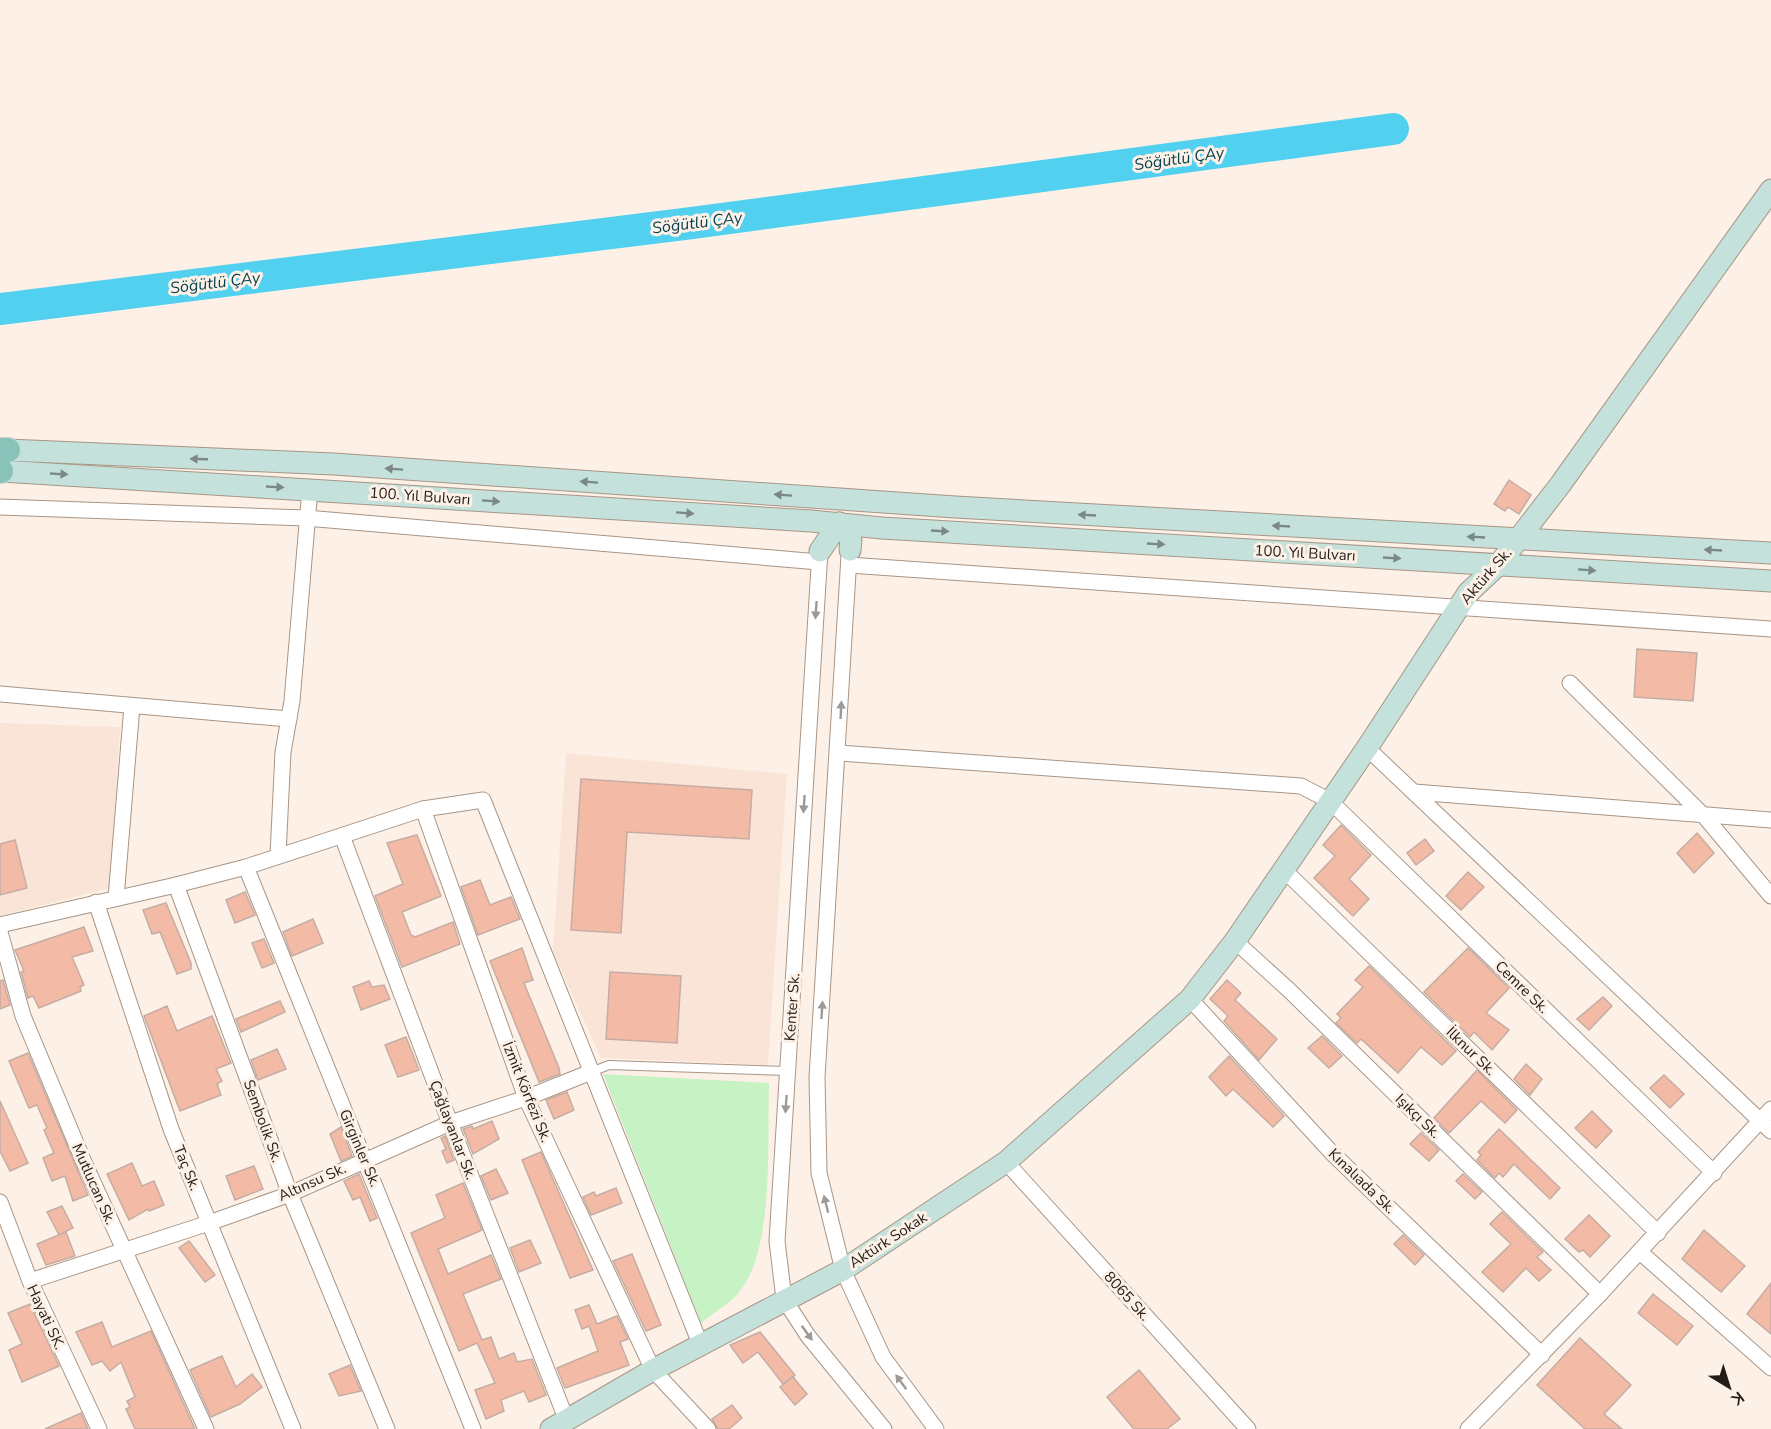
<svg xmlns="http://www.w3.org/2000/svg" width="1771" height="1429" viewBox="0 0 1771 1429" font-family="'Nunito Sans',sans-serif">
	<rect width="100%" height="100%" fill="#fdf1e7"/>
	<g fill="#fae4d7">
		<polygon points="0,723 120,727 110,888 0,916"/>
		<polygon points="566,753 787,774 768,1065 601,1058 553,952"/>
	</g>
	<path fill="#c7f2c4" d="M603 1074 769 1083C767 1139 775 1247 740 1291 731 1303 713 1313 701 1323Z"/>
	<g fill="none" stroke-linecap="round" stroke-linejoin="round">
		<polyline stroke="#51d0ef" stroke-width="32" points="0,309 692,223 1393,129"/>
	</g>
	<g fill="#f3bba6" stroke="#c5ada4" stroke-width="1.5">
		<polygon points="1509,480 1531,495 1519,514 1508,507 1505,511 1494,504"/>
		<polygon points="1637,649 1697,653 1693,701 1634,697"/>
		<polygon points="581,779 752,790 749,839 627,832 621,933 571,930"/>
		<polygon points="1341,825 1371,855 1349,879 1369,899 1353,916 1314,878 1335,856 1323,845"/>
		<polygon points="1697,833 1714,853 1694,873 1677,853"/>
		<polygon points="417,835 441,896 402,912 411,935 415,937 453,922 460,944 402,967 375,896 403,884 387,843"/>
		<polygon points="1425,839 1434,851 1416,865 1407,853"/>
		<polygon points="15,840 27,888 0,895 0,844"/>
		<polygon points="1468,872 1484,887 1461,910 1446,896"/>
		<polygon points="480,880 490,905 511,897 520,919 478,935 461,887"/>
		<polygon points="245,892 255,915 235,923 226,900"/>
		<polygon points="166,903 191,963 191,969 177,974 160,932 152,934 143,910"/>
		<polygon points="313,919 323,943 292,956 283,932"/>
		<polygon points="84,927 93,951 72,957 84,985 80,987 81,991 39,1008 33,996 28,998 21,972 24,971 15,950"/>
		<polygon points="264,939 274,963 262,968 252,943"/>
		<polygon points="522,948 533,980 524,983 559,1068 560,1074 539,1082 490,961"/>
		<polygon points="1468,948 1509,988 1486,1013 1509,1030 1492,1050 1474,1032 1470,1037 1424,992"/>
		<polygon points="1369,966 1456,1051 1442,1065 1421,1047 1398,1073 1361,1039 1357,1043 1336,1023 1341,1018 1337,1014 1363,987 1355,980"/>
		<polygon points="610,972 681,976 677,1043 606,1039"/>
		<polygon points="3,980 10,1005 0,1009 0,981"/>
		<polygon points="1227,980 1241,993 1235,1000 1277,1039 1259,1060 1224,1021 1228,1016 1210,999"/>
		<polygon points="369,981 372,987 384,985 390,999 361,1010 353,987"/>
		<polygon points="1603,997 1612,1006 1589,1030 1577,1019"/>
		<polygon points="280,1001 285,1012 241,1032 236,1019"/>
		<polygon points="167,1006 177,1031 212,1016 231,1063 216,1069 222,1081 217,1084 221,1095 180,1111 144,1016"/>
		<polygon points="1322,1036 1342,1056 1329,1068 1308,1048"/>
		<polygon points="406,1037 419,1070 398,1077 385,1045"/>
		<polygon points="277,1049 286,1069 258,1080 251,1060"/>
		<polygon points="28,1053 88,1195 73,1201 65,1176 52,1181 43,1158 54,1153 44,1130 47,1128 37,1105 29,1108 9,1061"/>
		<polygon points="1229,1056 1284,1116 1273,1127 1233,1089 1226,1096 1209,1077"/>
		<polygon points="1526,1064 1542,1079 1530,1095 1514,1079"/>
		<polygon points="1477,1070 1517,1110 1505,1123 1481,1101 1449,1133 1434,1118"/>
		<polygon points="1664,1075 1684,1094 1670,1108 1650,1088"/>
		<polygon points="567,1092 574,1110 554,1119 546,1100"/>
		<polygon points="0,1101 28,1163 10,1171 0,1151"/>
		<polygon points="1592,1111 1612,1131 1596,1148 1575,1128"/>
		<polygon points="492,1121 499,1139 473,1154 463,1129 472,1126 473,1129"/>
		<polygon points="341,1127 352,1156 341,1161 330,1134"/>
		<polygon points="1499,1129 1560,1188 1550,1199 1514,1164 1503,1177 1499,1173 1495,1178 1477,1160 1481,1155 1478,1152"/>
		<polygon points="1421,1133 1439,1150 1429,1161 1410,1144"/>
		<polygon points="445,1136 454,1160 447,1163 442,1151 446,1149 441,1138"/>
		<polygon points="541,1152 593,1270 570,1278 522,1160"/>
		<polygon points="132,1163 142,1186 154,1181 164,1205 149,1211 148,1209 129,1220 107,1174"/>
		<polygon points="254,1166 263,1189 235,1200 226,1176"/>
		<polygon points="496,1169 508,1193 491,1200 481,1176"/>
		<polygon points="359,1174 377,1218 370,1221 360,1197 353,1200 344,1181"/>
		<polygon points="1463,1174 1482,1192 1475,1199 1456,1181"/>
		<polygon points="463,1183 482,1230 438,1249 448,1274 491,1255 501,1279 463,1294 482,1340 491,1337 499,1359 514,1353 517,1362 532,1359 546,1395 529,1402 524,1391 501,1400 504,1411 486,1419 475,1390 495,1383 477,1343 459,1351 411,1233 445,1218 436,1195"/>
		<polygon points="616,1188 622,1203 591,1215 583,1197 594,1192 596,1196"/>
		<polygon points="62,1206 73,1228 59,1235 47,1212"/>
		<polygon points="1502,1212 1543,1252 1537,1257 1551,1270 1539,1281 1526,1268 1503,1292 1482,1272 1511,1244 1490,1224"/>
		<polygon points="1589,1215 1610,1236 1590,1257 1583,1250 1579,1252 1565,1239"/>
		<polygon points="1704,1230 1745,1266 1721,1292 1682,1259"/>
		<polygon points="66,1232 75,1256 46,1265 37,1244"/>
		<polygon points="1403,1235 1424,1255 1415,1265 1394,1244"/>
		<polygon points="530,1240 541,1263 519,1272 510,1248"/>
		<polygon points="189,1241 215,1275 205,1282 179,1248"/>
		<polygon points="632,1254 661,1325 646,1331 613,1261"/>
		<polygon points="1771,1283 1771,1334 1747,1314"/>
		<polygon points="1653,1294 1693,1326 1677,1345 1638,1313"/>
		<polygon points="30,1304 59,1366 22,1382 9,1350 22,1344 8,1313"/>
		<polygon points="589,1305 597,1324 617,1316 628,1339 620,1342 629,1365 565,1388 557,1368 598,1351 589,1326 582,1329 575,1310"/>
		<polygon points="102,1322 112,1347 151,1331 195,1429 135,1429 126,1409 130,1407 127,1401 135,1397 121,1362 110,1371 102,1361 92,1365 76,1332"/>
		<polygon points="760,1332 795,1375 783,1384 758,1352 743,1363 730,1345"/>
		<polygon points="1580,1338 1631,1385 1604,1414 1622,1429 1585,1429 1537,1385"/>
		<polygon points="222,1356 236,1387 252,1374 262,1387 240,1404 211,1417 190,1370"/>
		<polygon points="350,1365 361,1391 339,1396 329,1374"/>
		<polygon points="1139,1370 1180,1419 1167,1429 1134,1429 1107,1397"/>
		<polygon points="793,1377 807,1394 795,1405 780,1387"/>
		<polygon points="732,1405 742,1418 729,1429 718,1429 712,1419"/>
		<polygon points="81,1413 88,1429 45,1429"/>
	</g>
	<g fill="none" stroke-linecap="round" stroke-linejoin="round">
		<defs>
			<polyline id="lane" points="591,1072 609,1065 788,1071"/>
			<g id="street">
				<polyline points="0,507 306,518 819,562"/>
				<polyline points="820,551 777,1241 784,1299 808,1336 884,1429"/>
				<polyline points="849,556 817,1077 819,1173 843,1270 883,1357 936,1429"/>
				<polyline points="849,565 1771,629"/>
				<polyline points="1570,683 1705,817 1771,896"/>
				<polyline points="0,694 289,719"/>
				<polyline points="1367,748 1771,1131"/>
				<polyline points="839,753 1301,786 1330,801 1714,1173"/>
				<polyline points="1414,792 1771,820"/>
				<polyline points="423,809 483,800 701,1346"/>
				<polyline points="342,836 450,1123 567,1421"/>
				<polyline points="278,855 283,752 292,701 310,489"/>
				<polyline points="246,867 473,1429"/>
				<polyline points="1284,870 1658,1233"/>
				<polyline points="176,885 246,867 423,809 526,1098 653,1370 708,1429"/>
				<polyline points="116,898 132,706"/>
				<polyline points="96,902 171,1129 293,1429"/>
				<polyline points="0,925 176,885 290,1194 387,1429"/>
				<polyline points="0,932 23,1016 83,1160 206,1429"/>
				<polyline points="1235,941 1290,991 1600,1294"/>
				<polyline points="1190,999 1332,1153 1542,1355"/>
				<polyline points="1006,1162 1248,1429"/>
				<polyline points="0,1202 30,1281 99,1429"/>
				<polyline points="1640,1252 1771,1368"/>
				<polyline points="30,1281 209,1223 290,1194 450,1123 526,1098 591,1072"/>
				<polyline points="1468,1429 1600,1294 1771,1109"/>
			</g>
			<g id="secondary">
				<polyline points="8,450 334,464 955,507 1771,553"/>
				<polyline points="1,471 811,521 882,528 1771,581"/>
				<polyline points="839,523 851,540 850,550"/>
				<polyline points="820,551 839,523"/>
				<polyline points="551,1429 653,1370 843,1270 1006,1162 1190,999 1235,941 1367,748 1468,593 1499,564 1560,485 1771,190"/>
			</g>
			<g id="primary">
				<polyline points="0,450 8,450"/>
				<polyline points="0,471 1,471"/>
			</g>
		</defs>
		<use href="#lane" stroke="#a89586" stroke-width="10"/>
		<use href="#street" stroke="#a89586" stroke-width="17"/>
		<use href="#secondary" stroke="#a89586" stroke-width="23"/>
		<use href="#primary" stroke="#d3d2d1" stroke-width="26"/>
		<use href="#lane" stroke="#fff" stroke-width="8"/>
		<use href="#street" stroke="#fff" stroke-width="15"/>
		<use href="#secondary" stroke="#c4e1db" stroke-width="21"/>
		<use href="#primary" stroke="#89c2b8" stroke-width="24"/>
	</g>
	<defs><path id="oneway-solid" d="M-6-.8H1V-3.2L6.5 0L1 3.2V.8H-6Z" transform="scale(1.5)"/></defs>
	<g fill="#7c8883">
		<use href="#oneway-solid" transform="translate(199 459) rotate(-178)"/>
		<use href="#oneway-solid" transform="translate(394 469) rotate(-176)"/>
		<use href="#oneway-solid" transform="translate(59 474) rotate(3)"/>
		<use href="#oneway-solid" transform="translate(589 482) rotate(-176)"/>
		<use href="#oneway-solid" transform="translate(275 487) rotate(3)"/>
		<use href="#oneway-solid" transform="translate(783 495) rotate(-176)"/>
		<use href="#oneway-solid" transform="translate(491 501) rotate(4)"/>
		<use href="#oneway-solid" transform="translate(685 513) rotate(4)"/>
		<use href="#oneway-solid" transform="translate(1087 515) rotate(-177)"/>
		<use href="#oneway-solid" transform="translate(1281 526) rotate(-177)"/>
		<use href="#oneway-solid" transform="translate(940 531) rotate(3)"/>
		<use href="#oneway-solid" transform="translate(1476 537) rotate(-177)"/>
		<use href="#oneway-solid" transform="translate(1156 544) rotate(3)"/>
		<use href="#oneway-solid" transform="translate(1713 550) rotate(-177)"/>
		<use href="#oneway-solid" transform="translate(1392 558) rotate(3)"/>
		<use href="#oneway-solid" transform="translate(1587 570) rotate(4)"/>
	</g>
	<g fill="#9c9997">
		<use href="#oneway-solid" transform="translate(816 610) rotate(94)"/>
		<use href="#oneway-solid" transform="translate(841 710) rotate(-87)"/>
		<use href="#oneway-solid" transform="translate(804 804) rotate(94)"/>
		<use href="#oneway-solid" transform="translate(822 1010) rotate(-86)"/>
		<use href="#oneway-solid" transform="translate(786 1104) rotate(94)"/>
		<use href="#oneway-solid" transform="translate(826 1204) rotate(-104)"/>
		<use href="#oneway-solid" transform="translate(807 1333) rotate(54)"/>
		<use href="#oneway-solid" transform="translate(901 1382) rotate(-126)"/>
	</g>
	<g text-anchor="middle" stroke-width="6" stroke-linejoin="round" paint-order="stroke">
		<g font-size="15" fill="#231c17" stroke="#fdf1e7">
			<text transform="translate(420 496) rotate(4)" y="5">100. Yıl Bulvarı</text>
			<text transform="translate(1305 553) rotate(3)" y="5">100. Yıl Bulvarı</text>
			<text transform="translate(1486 576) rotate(-49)" y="5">Aktürk Sk.</text>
			<text transform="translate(1522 987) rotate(44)" y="5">Cemre Sk.</text>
			<text transform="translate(792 1007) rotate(-86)" y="5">Kenter Sk.</text>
			<text transform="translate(1471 1051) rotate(44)" y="5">İlknur Sk.</text>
			<text transform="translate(527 1092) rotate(68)" y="5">İzmit Körfezi Sk.</text>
			<text transform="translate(1418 1116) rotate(44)" y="5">Işıkçı Sk.</text>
			<text transform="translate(263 1121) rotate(70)" y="5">Sembolik Sk.</text>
			<text transform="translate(453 1130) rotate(69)" y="5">Çağlayanlar Sk.</text>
			<text transform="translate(360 1148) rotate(67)" y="5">Girginler Sk.</text>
			<text transform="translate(187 1168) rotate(68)" y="5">Taç Sk.</text>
			<text transform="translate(1362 1181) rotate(44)" y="5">Kınalıada Sk.</text>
			<text transform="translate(312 1182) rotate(-24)" y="5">Altınsu Sk.</text>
			<text transform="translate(94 1184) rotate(66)" y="5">Mutlucan Sk.</text>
			<text transform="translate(888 1240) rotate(-33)" y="5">Aktürk Sokak</text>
			<text transform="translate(1127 1296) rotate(48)" y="5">8065 Sk.</text>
			<text transform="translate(46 1317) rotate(65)" y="5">Hayati SK.</text>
		</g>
		<g font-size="16" font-style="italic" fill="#07424f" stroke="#fdf1e7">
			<text transform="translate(1179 158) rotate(-8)" y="6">Söğütlü ÇAy</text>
			<text transform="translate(697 222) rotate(-7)" y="6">Söğütlü ÇAy</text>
			<text transform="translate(215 282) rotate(-7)" y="6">Söğütlü ÇAy</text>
		</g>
	</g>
	<g transform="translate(1729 1387) rotate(142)" stroke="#fdf1e7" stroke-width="4.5" paint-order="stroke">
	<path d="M0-4.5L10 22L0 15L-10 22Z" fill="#231c17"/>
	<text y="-9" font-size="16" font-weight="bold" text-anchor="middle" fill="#231c17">K</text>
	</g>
</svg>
